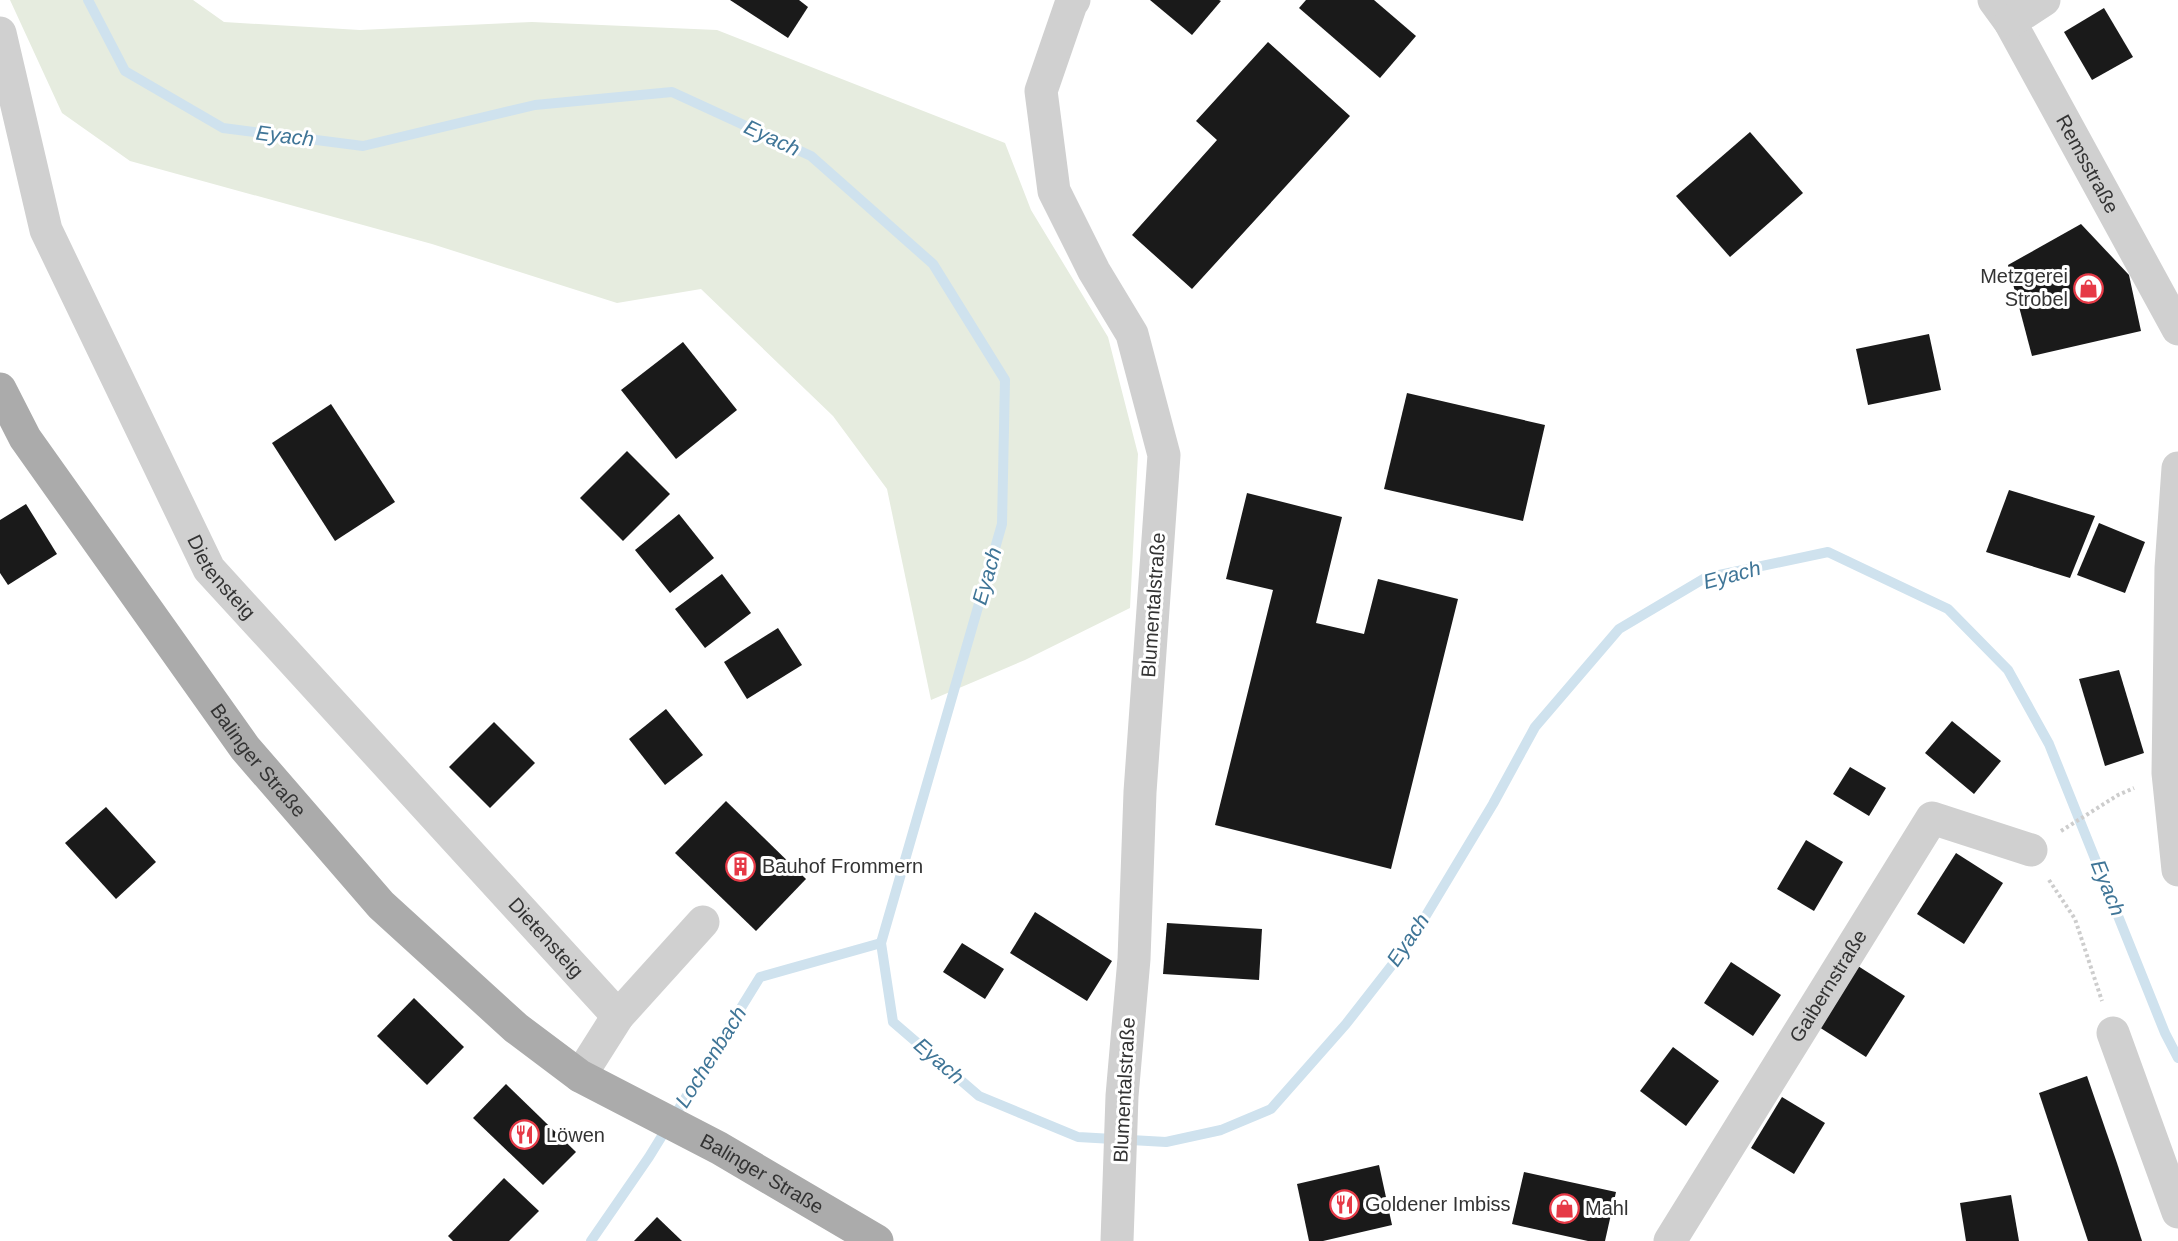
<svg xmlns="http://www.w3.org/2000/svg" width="2178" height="1241" viewBox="0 0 2178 1241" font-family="Arial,sans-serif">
	<rect width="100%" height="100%" fill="#fff"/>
	<polygon fill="#e6ecdf" points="10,0 193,0 224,22 360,30 532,22 717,30 1005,143 1031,210 1108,337 1138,454 1130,608 1025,660 931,700 887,489 833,416 701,289 617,303 432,244 130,161 62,113"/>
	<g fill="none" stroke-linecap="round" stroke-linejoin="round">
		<g stroke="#cfe2ee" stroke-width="10">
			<polyline points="88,0 125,71 223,128 363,146 535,105 672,92 811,156 933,264 1005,380 1002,524 881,943 893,1022 979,1096 1078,1137 1166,1142 1221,1130 1271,1109 1346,1024 1410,942 1493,804 1535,727 1619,629 1705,578 1828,552 1948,609 2008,670 2049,744 2165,1033 2178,1058"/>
			<polyline points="591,1241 649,1157 760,977 881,943"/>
		</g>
	</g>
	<g fill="#1a1a1a">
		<polygon points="730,0 799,0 808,7 788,38"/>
		<polygon points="1150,0 1219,0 1221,1 1192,35"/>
		<polygon points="1306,0 1374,0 1416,36 1380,78 1299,8"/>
		<polygon points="2104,8 2133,57 2092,80 2064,32"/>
		<polygon points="1268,42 1350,116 1192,289 1132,235 1217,140 1196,121"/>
		<polygon points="1750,132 1803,193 1730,257 1676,196"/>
		<polygon points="2081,224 2129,275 2141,331 2032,356 2008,265"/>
		<polygon points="1929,334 1941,390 1868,405 1856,349"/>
		<polygon points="683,342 737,410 676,459 621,390"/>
		<polygon points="1407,393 1545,425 1523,521 1384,489"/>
		<polygon points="331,404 395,502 335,541 272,443"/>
		<polygon points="627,451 670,494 623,541 580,498"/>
		<polygon points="2009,490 2095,516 2070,578 1986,552"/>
		<polygon points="1247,493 1342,517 1316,623 1364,634 1378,579 1458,599 1391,869 1215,825 1273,590 1226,579"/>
		<polygon points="26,504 57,554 8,585 0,573 0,520"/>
		<polygon points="679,514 714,558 670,593 635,550"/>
		<polygon points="2099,523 2145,542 2125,593 2077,575"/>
		<polygon points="722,574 751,613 705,648 675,609"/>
		<polygon points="778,628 802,665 747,699 724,662"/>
		<polygon points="2119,670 2144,753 2105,766 2079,679"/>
		<polygon points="666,709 703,755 665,785 629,739"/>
		<polygon points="1952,721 2001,761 1974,794 1925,753"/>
		<polygon points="494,722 535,763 490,808 449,767"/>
		<polygon points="1850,767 1886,788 1869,816 1833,794"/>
		<polygon points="726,801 806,879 756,931 675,853"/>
		<polygon points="106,807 156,862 116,899 65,843"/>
		<polygon points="1806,840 1843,862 1814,911 1777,889"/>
		<polygon points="1956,853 2003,883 1964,944 1917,914"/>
		<polygon points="1035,912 1112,961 1087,1001 1010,953"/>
		<polygon points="1167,923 1262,929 1259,980 1163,974"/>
		<polygon points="962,943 1004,969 985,999 943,972"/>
		<polygon points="1731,962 1781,995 1753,1036 1704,1003"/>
		<polygon points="1858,966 1905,996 1866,1057 1819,1027"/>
		<polygon points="414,998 464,1047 427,1085 377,1036"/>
		<polygon points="1673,1047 1719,1081 1686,1126 1640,1091"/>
		<polygon points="2087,1076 2117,1163 2142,1241 2088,1241 2039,1093"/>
		<polygon points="506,1084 576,1152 543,1185 473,1118"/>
		<polygon points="1782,1097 1825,1123 1794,1174 1751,1148"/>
		<polygon points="1379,1165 1392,1225 1323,1241 1309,1241 1297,1184"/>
		<polygon points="1524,1172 1616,1192 1605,1241 1588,1241 1512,1224"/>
		<polygon points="504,1178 539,1211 509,1241 453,1241 448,1236"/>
		<polygon points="2011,1195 2019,1241 1966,1241 1960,1203"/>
		<polygon points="657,1217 682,1241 634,1241"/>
	</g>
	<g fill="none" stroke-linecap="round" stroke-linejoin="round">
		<g stroke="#cdcdcd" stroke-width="4" stroke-dasharray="3 3" stroke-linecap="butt">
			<polyline points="2061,831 2118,795 2134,788"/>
			<polyline points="2049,880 2075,919 2102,1001"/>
		</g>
		<g stroke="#d0d0d0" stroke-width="33">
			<polyline points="1074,0 1071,4 1041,91 1054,191 1094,271 1132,334 1164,455 1140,792 1134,959 1122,1096 1117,1241"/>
			<path id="s1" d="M1994 0 2010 22 2178 329"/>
			<polyline points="2010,22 2044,0"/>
			<path id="s2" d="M0 33 46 230 209 569 618 1016"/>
			<polyline points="2178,468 2171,568 2168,773 2178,870"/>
			<polyline points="2113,1033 2178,1212"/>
			<polyline points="580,1076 618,1016 703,922"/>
			<path id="s3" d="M1670 1241 1932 818 2031 850"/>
		</g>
		<path stroke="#ababab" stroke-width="33" id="s4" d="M0 389 25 438 245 748 381 905 516 1028 580 1076 719 1148 877 1241"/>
	</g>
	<defs>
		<symbol id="shop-ring" viewBox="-11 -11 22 22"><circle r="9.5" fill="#fff" stroke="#e63946" stroke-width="1.5"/><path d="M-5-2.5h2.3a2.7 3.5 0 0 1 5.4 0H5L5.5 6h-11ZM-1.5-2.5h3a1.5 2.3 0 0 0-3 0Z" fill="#e63946"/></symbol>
		<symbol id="building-ring" viewBox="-11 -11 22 22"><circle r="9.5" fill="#fff" stroke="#e63946" stroke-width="1.5"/><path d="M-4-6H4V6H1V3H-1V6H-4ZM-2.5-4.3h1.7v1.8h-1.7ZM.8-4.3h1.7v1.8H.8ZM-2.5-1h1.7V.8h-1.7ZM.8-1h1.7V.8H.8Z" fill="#e63946"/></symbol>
		<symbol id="restaurant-ring" viewBox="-11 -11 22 22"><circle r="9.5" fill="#fff" stroke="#e63946" stroke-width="1.5"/><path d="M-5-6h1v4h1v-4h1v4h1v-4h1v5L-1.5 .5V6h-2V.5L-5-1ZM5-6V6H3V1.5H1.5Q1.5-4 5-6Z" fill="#e63946"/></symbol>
	</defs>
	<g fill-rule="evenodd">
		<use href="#shop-ring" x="2072" y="272" width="33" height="33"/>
		<use href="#building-ring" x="724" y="850" width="33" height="33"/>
		<use href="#restaurant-ring" x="508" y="1118" width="33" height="33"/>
		<use href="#restaurant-ring" x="1328" y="1188" width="33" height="33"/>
		<use href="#shop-ring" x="1548" y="1192" width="33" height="33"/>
	</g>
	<g text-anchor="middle" stroke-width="6" stroke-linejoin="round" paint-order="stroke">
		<g font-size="20" fill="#333" stroke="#fff">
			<text dy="7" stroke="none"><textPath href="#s1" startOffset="189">Remsstraße</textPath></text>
			<text dy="7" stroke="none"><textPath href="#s2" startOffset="592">Dietensteig</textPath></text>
			<text transform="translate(1153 605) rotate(-86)" y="7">Blumentalstraße</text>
			<text dy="7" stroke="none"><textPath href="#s4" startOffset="453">Balinger Straße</textPath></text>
			<text dy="7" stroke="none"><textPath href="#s2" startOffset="1078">Dietensteig</textPath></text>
			<text dy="7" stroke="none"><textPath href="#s3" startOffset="300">Gaibernstraße</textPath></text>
			<text transform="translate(1124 1090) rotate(-87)" y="7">Blumentalstraße</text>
			<text dy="7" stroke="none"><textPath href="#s4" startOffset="1112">Balinger Straße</textPath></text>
		</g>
		<g font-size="20" fill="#333" stroke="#fff" text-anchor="start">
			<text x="2068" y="283" text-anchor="end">Metzgerei<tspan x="2068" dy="23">Strobel</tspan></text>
			<text x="762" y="873">Bauhof Frommern</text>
			<text x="546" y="1142">Löwen</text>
			<text x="1365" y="1211">Goldener Imbiss</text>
			<text x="1585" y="1215">Mahl</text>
		</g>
		<g font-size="21" font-style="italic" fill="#3f7597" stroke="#fff">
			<text transform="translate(285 136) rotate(7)" y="7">Eyach</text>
			<text transform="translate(772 138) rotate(25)" y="7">Eyach</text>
			<text transform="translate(1732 575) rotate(-15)" y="7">Eyach</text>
			<text transform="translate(987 576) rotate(-74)" y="7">Eyach</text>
			<text transform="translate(2108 888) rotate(68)" y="7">Eyach</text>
			<text transform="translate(1408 940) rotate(-56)" y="7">Eyach</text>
			<text transform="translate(711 1057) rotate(-58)" y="7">Lochenbach</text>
			<text transform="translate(939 1061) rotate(41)" y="7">Eyach</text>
		</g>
	</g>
</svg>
